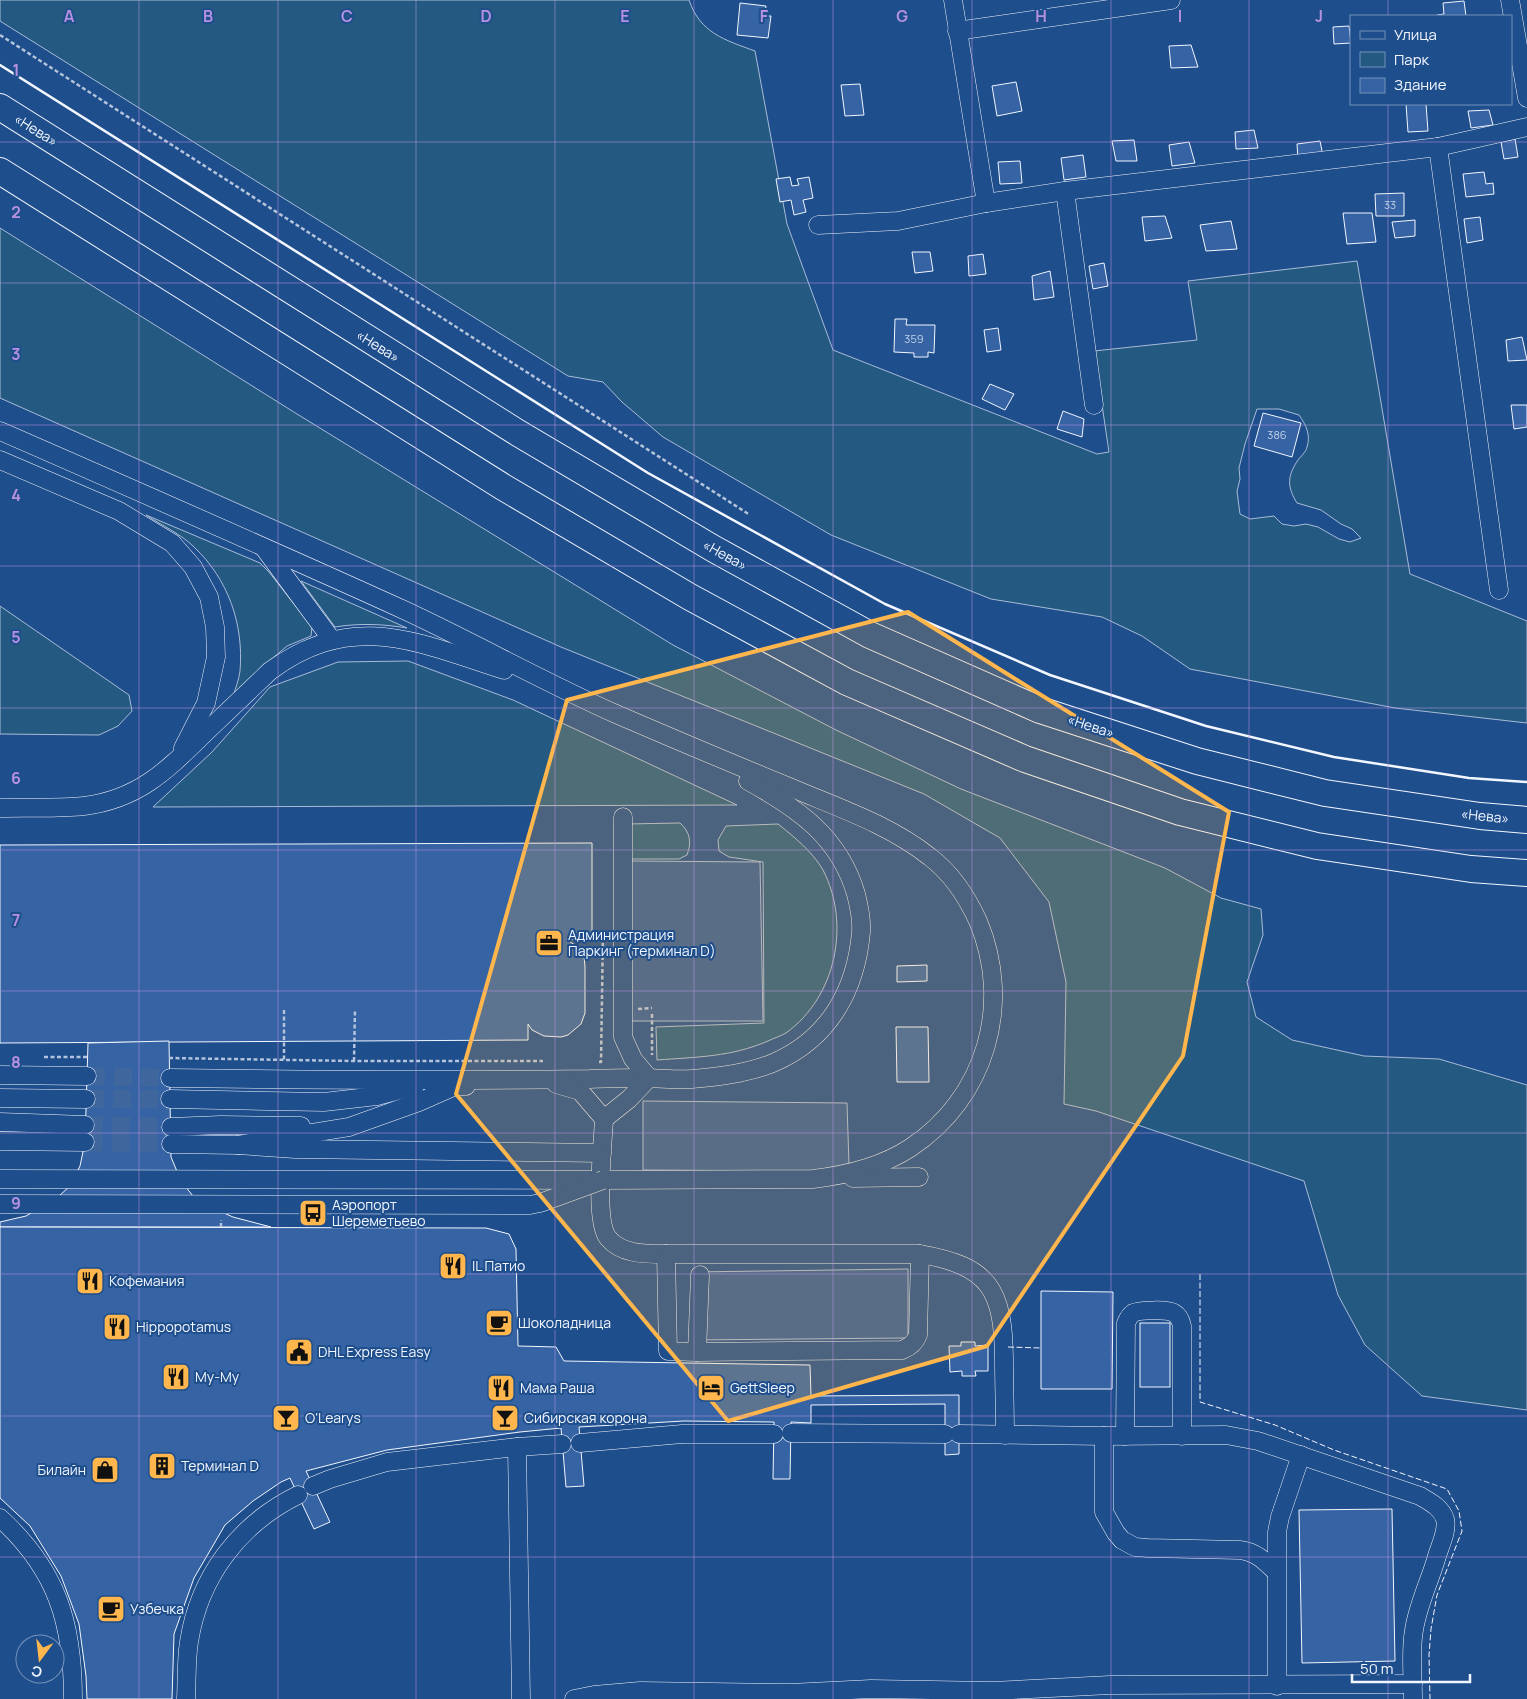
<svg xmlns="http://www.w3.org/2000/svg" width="1527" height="1699" viewBox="0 0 1527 1699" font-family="Manrope,sans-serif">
	<rect width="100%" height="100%" fill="#1f4e8c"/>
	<g fill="#245a82" stroke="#a8bbd7" fill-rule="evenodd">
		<path d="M0 0H689C700 33 725 40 755 51L787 224 833 350 1097 454 1109 452 1094 351 1197 340 1188 281 1357 261 1410 574 1527 621V723L1395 708 1190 669 1142 636 1102 617 991 599 831 535 663 437 622 402 603 382 568 376 0 21ZM1257 409H1279L1299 415C1306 425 1311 435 1307 447 1306 452 1301 456 1298 460 1287 476 1287 487 1297 503L1321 510 1341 524 1352 529 1361 538 1350 542 1339 539 1318 527 1306 524 1294 526 1282 524 1274 516 1250 519 1240 514 1237 491 1240 479 1239 468 1245 444Z"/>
		<polygon points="0,228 297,414 673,645 836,730 961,789 1165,868 1221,898 1261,909 1263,935 1247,982 1256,1017 1292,1040 1364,1056 1439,1059 1527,1085 1527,1410 1422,1396 1365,1345 1338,1295 1304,1181 1096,1111 1064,1104 1066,982 1049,902 1000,838 924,794 561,647 0,398"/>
		<path d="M146 515 260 563 269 572 312 627 311 636 287 646 260 669 233 697C235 689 239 680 240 671 244 624 228 579 194 547 181 534 161 525 146 515Z"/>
		<path d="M301 581 407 628C383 624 359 623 335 627Z"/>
		<polygon points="0,606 129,695 132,711 118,726 99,735 0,734"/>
		<polygon points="408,661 513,700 737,805 153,807 212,752 270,687 338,662"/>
		<path d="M680 823C690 832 692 842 687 855L679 859H626V824Z"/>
		<path d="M778 824C793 836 813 852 823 870 851 924 836 997 786 1033 781 1036 774 1038 768 1041 731 1057 697 1057 657 1060L656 1027 764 1023 763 862 729 857 719 851 718 840 726 826Z"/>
	</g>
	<g fill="#305b95" stroke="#a8bbd7">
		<polygon points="631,861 760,862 763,1021 631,1021"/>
		<polygon points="643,1101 847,1103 849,1165 818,1171 643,1170"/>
		<polygon points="908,1269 908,1338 692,1340 692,1272"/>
	</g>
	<g fill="#3563a3" stroke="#f2f6ff">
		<polygon points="1464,1 1466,16 1438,16 1437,15 1444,14 1443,3"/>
		<polygon points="740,3 766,6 765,16 771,16 768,38 737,35"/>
		<polygon points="1349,26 1351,43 1334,44 1333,27"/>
		<polygon points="1191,45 1198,67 1171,68 1169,46"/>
		<polygon points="1016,82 1022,111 997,116 992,86"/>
		<polygon points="860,84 864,115 845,116 841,85"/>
		<polygon points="1406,104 1426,104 1428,131 1408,132"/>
		<polygon points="1489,110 1493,125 1471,128 1468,111"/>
		<polygon points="1254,130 1258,148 1236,149 1235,132"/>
		<polygon points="1515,139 1518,157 1504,159 1501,142"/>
		<polygon points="1134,140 1137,161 1116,161 1112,141"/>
		<polygon points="1320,141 1323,156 1298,159 1297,144"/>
		<polygon points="1189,142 1195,163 1172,166 1169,145"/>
		<polygon points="1083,155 1086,177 1064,180 1061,158"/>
		<polygon points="1020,161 1022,183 1000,184 998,162"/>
		<polygon points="1484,172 1486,184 1493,183 1494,194 1466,197 1463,174"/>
		<polygon points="790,177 792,186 799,185 797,179 809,177 813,198 803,200 806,212 794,215 791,200 780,202 776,179"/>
		<polygon points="1404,193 1404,216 1376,216 1375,194"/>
		<polygon points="1343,213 1372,213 1376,242 1347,244"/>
		<polygon points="1165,216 1172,238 1145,241 1142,217"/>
		<polygon points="1480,217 1483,240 1467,243 1464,219"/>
		<polygon points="1415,220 1415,236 1395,238 1392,222"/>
		<polygon points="1231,221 1237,249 1206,251 1200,225"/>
		<polygon points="912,252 930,252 933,271 915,273"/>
		<polygon points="983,254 986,274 969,276 968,256"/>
		<polygon points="1104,263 1108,286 1093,289 1089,266"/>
		<polygon points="1050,271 1054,297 1034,300 1032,276"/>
		<polygon points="895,319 907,319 906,325 935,325 934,353 928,352 928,357 914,357 914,353 894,352"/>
		<polygon points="998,328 1001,350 987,352 984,330"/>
		<polygon points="1522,337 1527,360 1508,361 1506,340"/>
		<polygon points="990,384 1014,394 1005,410 982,399"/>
		<polygon points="1511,405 1527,405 1527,427 1514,429"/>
		<polygon points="1063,411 1084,419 1082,437 1057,429"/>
		<polygon points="1263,413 1301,423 1292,457 1254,446"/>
		<polygon points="592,843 592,939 566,939 579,948 584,956 585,967 585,1013 581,1024 568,1035 561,1037 544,1036 532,1030 528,1024 528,1040 0,1043 0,845"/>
		<polygon points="927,965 927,981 897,982 897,966"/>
		<polygon points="896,1027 928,1027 929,1082 897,1082"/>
		<polygon points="169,1041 171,1157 181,1181 197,1201 233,1217 271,1227 0,1227 0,1222 26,1216 59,1196 69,1187 80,1166 85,1142 88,1043"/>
		<polygon points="0,1227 486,1228 509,1234 516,1249 518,1346 556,1347 564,1361 810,1365 811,1396 959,1395 959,1454 945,1455 945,1404 811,1405 811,1423 791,1422 790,1479 773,1479 774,1422 684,1421 579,1427 584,1486 566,1487 561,1428 520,1432 387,1450 306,1471 330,1522 314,1529 290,1478 281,1482 253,1501 225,1525 194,1578 174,1634 172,1699 87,1699 86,1676 79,1624 61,1576 30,1526 0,1498"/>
		<polygon points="1041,1291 1113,1292 1112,1389 1041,1389"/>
		<rect x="1140" y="1323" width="30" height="64"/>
		<polygon points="961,1342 975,1342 975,1346 988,1345 988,1371 975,1371 976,1376 962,1376 962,1371 950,1372 949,1346 961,1346"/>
		<polygon points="1392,1509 1395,1661 1302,1663 1299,1510"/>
	</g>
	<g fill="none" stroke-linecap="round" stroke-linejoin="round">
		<g stroke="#3f679d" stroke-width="18" stroke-dasharray="18 9" stroke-linecap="butt">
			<polyline points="87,1076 170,1078"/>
			<polyline points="86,1099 170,1099"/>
			<polyline points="85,1125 171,1127"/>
			<polyline points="85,1142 171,1144"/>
		</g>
		<defs>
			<g id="minor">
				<polyline points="953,0 986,203"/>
				<polyline points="1510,0 1527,98"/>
				<polyline points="957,31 1171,0"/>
				<polyline points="1438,147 1499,590"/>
				<polyline points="1065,191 1094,405"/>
				<polyline points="818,225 898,221 986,203 1065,191 1438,147 1527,127"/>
				<path d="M0 431C135 490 270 549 404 610 475 643 544 682 616 714 674 739 733 764 792 788 839 808 890 825 930 857 951 873 967 897 978 921 1013 1004 986 1098 910 1148 881 1167 847 1175 813 1179L603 1180"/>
				<polyline points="0,460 119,511 172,543 193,567 209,597 215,627 216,657 206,703 183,748"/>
				<polyline points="264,548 332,640"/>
				<path d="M0 808C28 807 56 809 84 806 140 799 168 769 206 732 227 712 248 692 270 671 353 610 416 642 504 670"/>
				<polyline points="0,1075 87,1076"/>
				<path d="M170 1078C310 1080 450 1081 590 1079 608 1078 626 1078 643 1078 660 1078 676 1080 692 1079 719 1077 749 1073 773 1063 829 1039 856 990 861 932 862 920 859 906 856 894 839 836 797 808 748 781"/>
				<polyline points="556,1084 580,1091 604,1119 629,1099 649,1078 633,1059 623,1037 623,817"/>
				<polyline points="0,1098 86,1099"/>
				<polyline points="170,1099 324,1102 377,1096 415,1086"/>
				<path d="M604 1119C603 1144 594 1220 608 1238 622 1255 647 1254 666 1254L668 1351 697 1352 700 1275"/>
				<polyline points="0,1122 85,1125"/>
				<polyline points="171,1127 221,1125 301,1126"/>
				<polyline points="0,1141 85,1142"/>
				<polyline points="171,1144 238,1145 349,1127 419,1102 453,1087 466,1086"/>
				<polyline points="238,1145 295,1149 602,1153"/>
				<polyline points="853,1178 919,1177"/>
				<path d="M666 1254H920L918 1335C915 1343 910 1347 902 1350L697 1352"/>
				<path d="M920 1254C990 1266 1003 1290 1004 1358 1004 1384 1005 1409 1005 1435"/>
				<polyline points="791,1433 945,1434"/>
				<path d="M959 1434 1104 1436 1226 1435 1258 1441 1420 1496C1430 1502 1441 1507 1445 1519 1448 1530 1440 1546 1437 1556 1430 1581 1418 1604 1414 1630 1410 1652 1413 1676 1413 1699"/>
				<path d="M1104 1436V1512L1116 1533 1122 1540 1135 1547 1148 1548 1240 1550C1256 1552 1265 1561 1276 1572"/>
				<path d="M1125 1436 1126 1323C1128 1319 1129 1316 1133 1313 1139 1310 1169 1309 1174 1313 1179 1316 1181 1321 1182 1326V1436"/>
				<polyline points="580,1443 682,1434 774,1434"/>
				<polyline points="517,1447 521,1699"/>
				<polyline points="313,1486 330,1479 387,1462 517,1447 562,1444"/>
				<path d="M0 1518C57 1570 73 1623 73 1699"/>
				<polyline points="1277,1686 1277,1532 1280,1517 1301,1455"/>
				<path d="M186 1699C187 1680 186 1660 189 1642 199 1577 239 1524 298 1495"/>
				<polyline points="574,1699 594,1695 640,1691 790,1693 871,1689 992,1691 1110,1685 1413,1684"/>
			</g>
			<g id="highway">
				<polyline points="0,107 518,433 714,549 870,635 1040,710 1197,761 1325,793 1480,816 1527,820"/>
				<polyline points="0,171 503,487 690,597 847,682 1025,759 1180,812 1317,846 1471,869 1527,873"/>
			</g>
		</defs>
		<use href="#minor" stroke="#f2f6ff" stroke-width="19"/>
		<use href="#highway" stroke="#f2f6ff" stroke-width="28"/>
		<g stroke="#b3c4dc" stroke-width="2.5" stroke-dasharray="4 2.5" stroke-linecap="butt">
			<polyline points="0,35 750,515"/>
			<polyline points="638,1009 652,1008"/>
			<polyline points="284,1010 284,1060"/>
			<polyline points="652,1014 652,1055"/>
			<polyline points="44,1057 87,1057"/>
			<polyline points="169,1058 354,1061 543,1061"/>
			<polyline points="354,1061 355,1009"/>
			<polyline points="599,1062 601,1062 603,930"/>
			<polyline points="354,1219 354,1228"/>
			<polyline points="221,1227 221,1220"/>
		</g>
		<use href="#minor" stroke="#1f4e8c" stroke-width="18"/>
		<use href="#highway" stroke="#1f4e8c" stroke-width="26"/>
		<defs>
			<g id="minor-bridge">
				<polyline points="0,1179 592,1180"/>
				<polyline points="0,1204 530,1205 540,1203 603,1180"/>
			</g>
		</defs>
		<use href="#minor-bridge" stroke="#f2f6ff" stroke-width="19" stroke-linecap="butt"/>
		<use href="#minor-bridge" stroke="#1f4e8c" stroke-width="18"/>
		<g stroke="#f2f6ff" stroke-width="1" stroke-dasharray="6 2.5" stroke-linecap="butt">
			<polyline points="1200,1274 1200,1402 1275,1425 1334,1450 1447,1489 1459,1511 1462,1531 1437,1595 1431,1629 1429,1655 1430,1699"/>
			<polyline points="1008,1347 1041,1348"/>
		</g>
		<polyline stroke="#f2f6ff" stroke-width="2.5" points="0,65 648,473 885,604 1050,675 1206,726 1334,757 1469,778 1527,782"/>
	</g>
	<path fill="#ffb74d" fill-opacity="0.2" stroke="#ffb74d" stroke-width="4" stroke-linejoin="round" d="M908 612 1229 812 1183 1056 987 1346 728 1421 456 1094 567 700Z"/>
	<path fill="none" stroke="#b691df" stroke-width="1" stroke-opacity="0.55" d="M139 0V1699M278 0V1699M416 0V1699M555 0V1699M694 0V1699M833 0V1699M972 0V1699M1111 0V1699M1249 0V1699M1388 0V16M1388 104V1699M0 142H1527M0 283H1527M0 425H1527M0 566H1527M0 708H1527M0 850H1527M0 991H1527M0 1133H1527M0 1274H1527M0 1416H1527M0 1557H1527"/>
	<defs>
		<symbol id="office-square" viewBox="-11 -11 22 22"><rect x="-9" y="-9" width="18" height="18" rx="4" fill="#ffb74d" stroke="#1f4e8c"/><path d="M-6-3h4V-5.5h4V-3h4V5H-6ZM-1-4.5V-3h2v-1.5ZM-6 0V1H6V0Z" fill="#111"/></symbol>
		<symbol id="bus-square" viewBox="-11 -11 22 22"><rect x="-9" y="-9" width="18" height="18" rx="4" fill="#ffb74d" stroke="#1f4e8c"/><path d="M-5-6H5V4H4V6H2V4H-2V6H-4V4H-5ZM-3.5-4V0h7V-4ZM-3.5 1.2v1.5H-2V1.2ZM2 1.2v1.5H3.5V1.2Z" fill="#111"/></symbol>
		<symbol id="restaurant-square" viewBox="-11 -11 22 22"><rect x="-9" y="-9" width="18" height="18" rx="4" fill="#ffb74d" stroke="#1f4e8c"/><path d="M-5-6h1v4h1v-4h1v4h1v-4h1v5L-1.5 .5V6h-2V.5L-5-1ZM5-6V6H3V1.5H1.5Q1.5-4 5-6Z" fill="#111"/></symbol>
		<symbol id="cafe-square" viewBox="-11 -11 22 22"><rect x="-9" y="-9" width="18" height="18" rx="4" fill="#ffb74d" stroke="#1f4e8c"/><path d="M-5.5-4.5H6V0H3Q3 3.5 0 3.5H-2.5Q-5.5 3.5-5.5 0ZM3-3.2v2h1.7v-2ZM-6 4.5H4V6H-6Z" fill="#111"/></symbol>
		<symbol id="civic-square" viewBox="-11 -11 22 22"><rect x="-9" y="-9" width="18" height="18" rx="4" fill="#ffb74d" stroke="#1f4e8c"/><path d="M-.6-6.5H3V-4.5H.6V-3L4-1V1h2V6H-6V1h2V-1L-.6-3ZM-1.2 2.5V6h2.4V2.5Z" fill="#111"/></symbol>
		<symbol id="hotel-square" viewBox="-11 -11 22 22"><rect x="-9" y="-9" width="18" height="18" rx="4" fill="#ffb74d" stroke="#1f4e8c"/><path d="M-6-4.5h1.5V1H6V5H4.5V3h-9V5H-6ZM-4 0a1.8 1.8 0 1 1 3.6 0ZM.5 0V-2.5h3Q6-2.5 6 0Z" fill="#111"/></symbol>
		<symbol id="bar-square" viewBox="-11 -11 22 22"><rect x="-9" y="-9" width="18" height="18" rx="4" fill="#ffb74d" stroke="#1f4e8c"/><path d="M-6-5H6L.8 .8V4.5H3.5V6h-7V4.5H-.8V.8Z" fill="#111"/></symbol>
		<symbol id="building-square" viewBox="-11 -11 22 22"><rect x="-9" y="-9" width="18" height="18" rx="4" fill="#ffb74d" stroke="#1f4e8c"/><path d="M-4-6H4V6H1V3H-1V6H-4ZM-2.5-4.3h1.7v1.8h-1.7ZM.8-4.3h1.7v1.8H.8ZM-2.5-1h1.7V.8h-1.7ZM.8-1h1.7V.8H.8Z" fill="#111"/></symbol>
		<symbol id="shop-square" viewBox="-11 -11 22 22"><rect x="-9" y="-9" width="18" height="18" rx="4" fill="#ffb74d" stroke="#1f4e8c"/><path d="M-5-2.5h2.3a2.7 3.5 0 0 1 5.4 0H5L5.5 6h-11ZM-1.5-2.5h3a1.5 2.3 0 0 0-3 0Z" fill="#111"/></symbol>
	</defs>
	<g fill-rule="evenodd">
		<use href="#office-square" x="533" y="927" width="32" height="32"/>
		<use href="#bus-square" x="297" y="1197" width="32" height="32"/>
		<use href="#restaurant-square" x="437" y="1250" width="32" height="32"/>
		<use href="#restaurant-square" x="74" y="1265" width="32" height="32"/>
		<use href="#cafe-square" x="483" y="1307" width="32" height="32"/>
		<use href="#restaurant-square" x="101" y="1311" width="32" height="32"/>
		<use href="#civic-square" x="283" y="1336" width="32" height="32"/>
		<use href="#restaurant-square" x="160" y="1361" width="32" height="32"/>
		<use href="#restaurant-square" x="485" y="1372" width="32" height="32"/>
		<use href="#hotel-square" x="695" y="1372" width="32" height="32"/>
		<use href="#bar-square" x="270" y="1402" width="32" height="32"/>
		<use href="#bar-square" x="489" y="1402" width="32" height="32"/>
		<use href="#building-square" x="146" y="1450" width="32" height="32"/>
		<use href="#shop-square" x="89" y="1454" width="32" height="32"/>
		<use href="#cafe-square" x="95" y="1593" width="32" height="32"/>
	</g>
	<g text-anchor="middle" stroke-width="4" stroke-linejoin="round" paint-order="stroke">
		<g font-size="11" fill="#c3d1e8">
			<text x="1390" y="209">33</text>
			<text x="914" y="343">359</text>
			<text x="1277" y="439">386</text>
		</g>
		<g font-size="14" fill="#f2f6ff" stroke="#1f4e8c">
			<text transform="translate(36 130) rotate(32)" y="5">«Нева»</text>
			<text transform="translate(378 346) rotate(32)" y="5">«Нева»</text>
			<text transform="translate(725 555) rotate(29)" y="5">«Нева»</text>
			<text transform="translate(1091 726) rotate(18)" y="5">«Нева»</text>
			<text transform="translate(1485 816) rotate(6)" y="5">«Нева»</text>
		</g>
		<g font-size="14" fill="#f2f6ff" stroke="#1f4e8c" text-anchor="start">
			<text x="568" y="940">Администрация<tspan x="568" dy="16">Паркинг (терминал D)</tspan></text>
			<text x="332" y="1210">Аэропорт<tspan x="332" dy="16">Шереметьево</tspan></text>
			<text x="472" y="1271">IL Патио</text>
			<text x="109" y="1286">Кофемания</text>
			<text x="518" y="1328">Шоколадница</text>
			<text x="136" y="1332">Hippopotamus</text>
			<text x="318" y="1357">DHL Express Easy</text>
			<text x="195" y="1382">Му-Му</text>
			<text x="520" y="1393">Мама Раша</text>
			<text x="730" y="1393">GettSleep</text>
			<text x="305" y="1423">O'Learys</text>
			<text x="524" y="1423">Сибирская корона</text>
			<text x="181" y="1471">Терминал D</text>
			<text x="86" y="1475" text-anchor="end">Билайн</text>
			<text x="130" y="1614">Узбечка</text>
		</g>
	</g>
	<g font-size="16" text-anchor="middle" font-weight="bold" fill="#b691df" stroke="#1f4e8c" stroke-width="4" stroke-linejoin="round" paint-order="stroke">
		<text x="69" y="22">A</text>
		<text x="208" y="22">B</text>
		<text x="347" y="22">C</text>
		<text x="486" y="22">D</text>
		<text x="625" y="22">E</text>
		<text x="764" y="22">F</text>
		<text x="902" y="22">G</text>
		<text x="1041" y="22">H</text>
		<text x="1180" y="22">I</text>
		<text x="1319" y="22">J</text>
		<text x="16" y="76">1</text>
		<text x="16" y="218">2</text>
		<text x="16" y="360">3</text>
		<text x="16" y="501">4</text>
		<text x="16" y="643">5</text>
		<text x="16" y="784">6</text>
		<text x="16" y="926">7</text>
		<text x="16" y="1068">8</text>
		<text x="16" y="1209">9</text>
	</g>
	<rect x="1350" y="15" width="162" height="90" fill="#1f4e8c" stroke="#7391ba"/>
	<rect x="1360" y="31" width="25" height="8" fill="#1f4e8c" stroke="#7391ba"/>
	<text x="1394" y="40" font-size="15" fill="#f2f6ff">Улица</text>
	<rect x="1360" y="52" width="25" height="15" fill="#245a82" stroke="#7391ba"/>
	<text x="1394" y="65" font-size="15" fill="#f2f6ff">Парк</text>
	<rect x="1360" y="78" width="25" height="15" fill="#3563a3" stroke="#7391ba"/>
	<text x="1394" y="90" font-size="15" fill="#f2f6ff">Здание</text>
	<g transform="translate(40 1659) rotate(195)"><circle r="24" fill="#1f4e8c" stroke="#7391ba"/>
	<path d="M0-4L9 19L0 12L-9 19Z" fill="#ffb74d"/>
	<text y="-8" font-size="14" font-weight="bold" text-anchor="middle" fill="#f2f6ff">С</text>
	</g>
	<path d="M1352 1674v8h118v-8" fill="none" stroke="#f2f6ff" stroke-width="2.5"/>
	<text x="1360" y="1674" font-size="15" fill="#f2f6ff" stroke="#1f4e8c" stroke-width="4" paint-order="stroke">50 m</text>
</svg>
